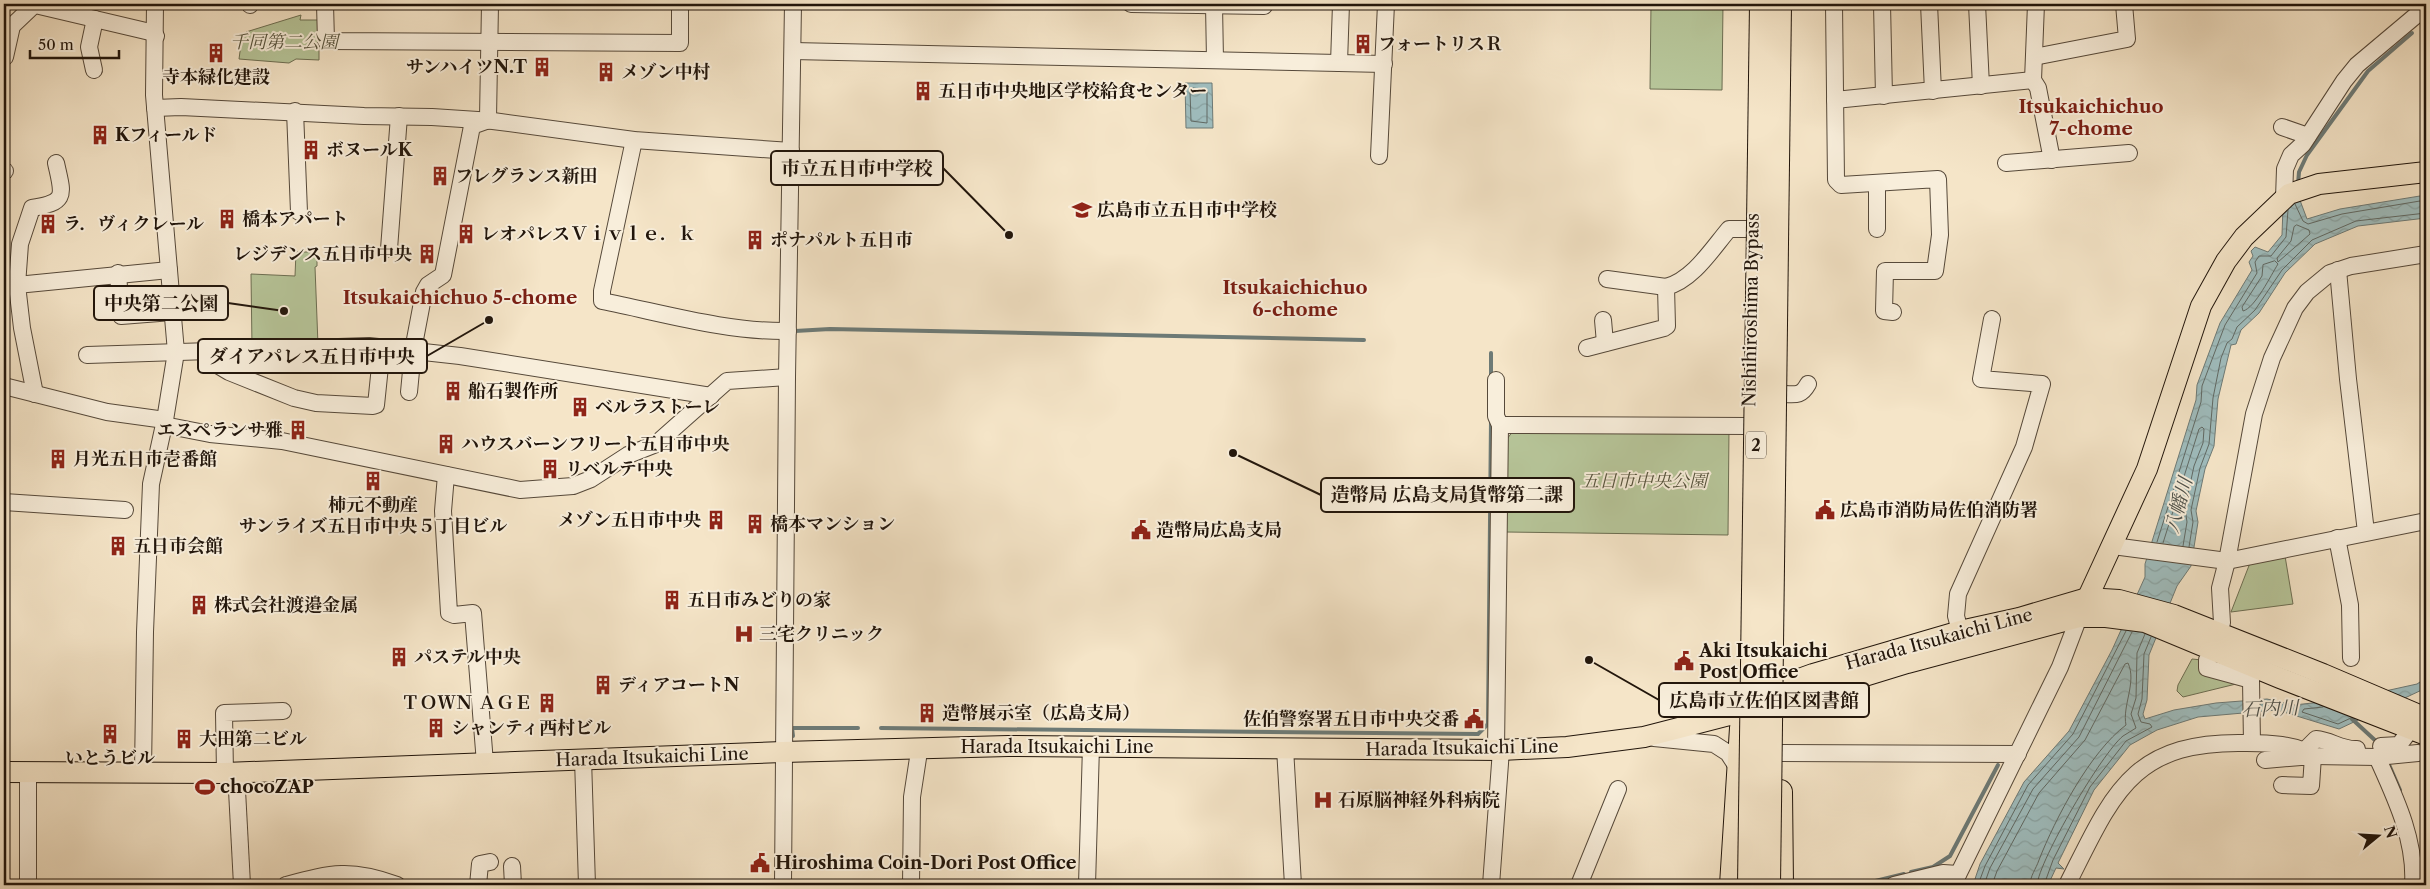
<svg xmlns="http://www.w3.org/2000/svg" width="2430" height="889" viewBox="0 0 2430 889" font-family="'Libre Caslon Text','Noto Serif JP',serif">
	<defs>
		<pattern id="water-waves" width="16" height="10" patternUnits="userSpaceOnUse" patternTransform="scale(1.25)"><rect width="16" height="10" fill="#9fbdbe"/><path d="M0 5q4-4 8 0t8 0" fill="none" stroke="#89a2a2"/></pattern>
	</defs>
	<rect width="100%" height="100%" fill="#f5e5c8"/>
	<filter id="stains"><feTurbulence type="fractalNoise" baseFrequency=".004" numOctaves="4"/><feColorMatrix values="0 0 0 0 .2 0 0 0 0 .09 0 0 0 0 .02 0 0 0 .5 -.17"/></filter>
	<radialGradient id="worn" r=".72"><stop offset=".6" stop-color="#630" stop-opacity="0"/><stop offset="1" stop-color="#630" stop-opacity=".3"/></radialGradient>
	<g fill="#b7c69a" stroke="#6c6e52">
		<polygon points="1651,4 1723,4 1722,90 1650,89"/>
		<polygon points="301,15 300,20 319,20 319,60 296,59 289,63 239,59 242,37 246,32"/>
		<polygon points="296,252 317,252 317,266 315,267 318,345 252,347 251,274 295,276"/>
		<polygon points="1729,429 1728,535 1506,532 1507,439 1513,431"/>
		<polygon points="2285,556 2293,604 2231,612 2250,563"/>
		<polygon points="2192,659 2202,660 2236,684 2183,697 2177,691 2178,685"/>
	</g>
	<g fill="url(#water-waves)" stroke="#6d7a76">
		<polygon points="1185,83 1212,83 1213,128 1186,128"/>
		<polygon points="2298,195 2307,219 2340,209 2426,195 2426,218 2358,226 2315,244 2285,273 2259,313 2241,330 2236,344 2231,345 2218,399 2214,446 2205,469 2196,511 2198,522 2191,566 2177,586 2149,655 2147,700 2143,714 2145,719 2174,710 2216,703 2267,699 2294,705 2349,699 2417,684 2426,678 2426,688 2339,729 2277,710 2198,717 2157,730 2130,745 2094,790 2058,863 2064,869 2056,868 2048,885 1973,885 1980,864 2024,782 2069,731 2112,650 2145,577 2145,564 2196,400 2197,385 2220,323 2252,270 2249,262 2253,256 2251,251 2255,247 2268,252 2282,235 2283,206"/>
	</g>
	<g fill="none" stroke-linecap="round" stroke-linejoin="round">
		<g stroke="#606964" stroke-width="1">
			<polygon points="1193,88 1207,90 1207,123 1191,121 1190,91"/>
			<polyline points="2295,204 2303,221 2308,224 2342,214 2426,200"/>
			<polygon points="2297,225 2309,230 2310,234 2278,262 2277,258 2291,241 2294,227"/>
			<path d="M2275 261 2278 264C2271 275 2255 308 2243 311L2242 307 2262 276 2263 265Z"/>
			<polyline points="2157,542 2201,402 2202,386 2225,325 2257,273 2255,262 2259,256 2271,256 2286,237 2288,210"/>
			<polyline points="2163,543 2199,429 2202,427 2204,429 2203,443 2194,466 2185,508 2187,522 2183,546"/>
			<polyline points="2189,547 2193,522 2191,510 2200,468 2209,444 2213,398 2221,358 2227,343 2232,339 2237,327 2255,310 2282,270 2312,240 2356,221 2426,213"/>
			<polyline points="2323,707 2304,709 2302,712 2338,724 2351,718"/>
			<polyline points="1978,885 1985,866 2028,785 2073,734 2126,631"/>
			<polyline points="1984,885 1990,868 2033,789 2079,737 2132,632"/>
			<path d="M1992 885 1997 871 2039 793 2085 740 2125 664 2128 663C2137 682 2122 706 2126 725 2090 752 2055 819 2039 860 2036 869 2030 876 2030 885"/>
			<path d="M2037 885C2039 860 2102 753 2123 736 2127 733 2132 731 2136 728L2131 714 2136 698 2137 653 2145 634"/>
			<polyline points="2044,885 2053,860 2090,787 2126,741 2152,727 2150,724 2141,722 2138,714 2142,699 2144,654 2151,637"/>
		</g>
		<g stroke="#6d7a76" stroke-width="4">
			<polyline points="2298,184 2299,172 2307,155 2368,71 2412,33"/>
			<polyline points="795,331 830,329 1364,340"/>
			<polyline points="1491,378 1491,353"/>
			<polyline points="2352,719 2378,743"/>
			<polyline points="881,728 1478,734 1488,724 1491,420"/>
			<polyline points="793,736 792,728 858,728"/>
			<polyline points="2387,760 2400,790"/>
			<polyline points="1911,872 1933,867 1950,856 1998,765"/>
			<polyline points="1859,885 1904,874"/>
		</g>
		<defs>
			<g id="minor">
				<polyline points="31,4 150,32 156,36"/>
				<polyline points="250,4 250,5"/>
				<polyline points="325,4 326,41 680,43 680,4"/>
				<polyline points="1131,4 1264,6 1265,4"/>
				<polyline points="1834,4 1836,180 1841,185 1938,179 1940,235 1935,271 1885,271 1884,311 1893,312"/>
				<polyline points="1882,4 1884,96"/>
				<polyline points="1929,4 1933,91"/>
				<polyline points="1977,4 1981,86"/>
				<polyline points="2036,4 2033,80 2038,88 2052,160"/>
				<polyline points="1214,5 1215,60"/>
				<polyline points="793,51 1384,64"/>
				<polyline points="5,57 12,26 33,6"/>
				<polyline points="2034,57 2127,39 2124,4"/>
				<polyline points="1339,63 1341,4"/>
				<polyline points="94,70 89,47 95,19"/>
				<polyline points="1835,100 2033,80"/>
				<polyline points="155,108 181,107 364,116 432,117 493,121 634,140 791,151"/>
				<polyline points="295,111 299,212"/>
				<polyline points="2282,127 2308,136"/>
				<path d="M634 140 602 291V301C663 313 726 332 788 331"/>
				<polyline points="1379,156 1386,4"/>
				<polyline points="2006,163 2129,153"/>
				<polyline points="4,171 5,171"/>
				<polyline points="1877,183 1877,229"/>
				<polyline points="2284,198 2285,169 2291,155 2303,144 2344,81 2357,65 2426,7"/>
				<polyline points="389,249 399,116"/>
				<polyline points="2338,270 2348,379 2366,532"/>
				<polyline points="118,273 121,316 172,312"/>
				<polyline points="1607,279 1666,287"/>
				<path d="M17 285 20 244 32 208C68 202 63 195 56 163"/>
				<polyline points="1603,320 1605,343"/>
				<path d="M1587 348 1664 328 1667 326 1666 287C1693 280 1712 249 1729 229H1752"/>
				<polyline points="209,351 219,366 229,372 294,398 316,403 373,406 376,405 382,347"/>
				<polyline points="87,355 369,346 460,356 711,396"/>
				<polyline points="1496,380 1496,416 1500,425 1496,750"/>
				<polyline points="4,386 107,412 165,420"/>
				<polyline points="409,392 413,350 424,292 428,285 443,275 472,126 486,121 488,118 490,4"/>
				<polyline points="35,394 22,328 17,285 169,270"/>
				<path d="M1785 394C1797 395 1802 395 1808 384"/>
				<polyline points="164,425 210,434 282,441 520,490 573,486 591,479 628,455 656,444 727,381 787,377"/>
				<polyline points="1500,425 1749,426"/>
				<polyline points="446,475 443,511 449,613 454,615 473,613 485,763"/>
				<polyline points="4,502 125,510"/>
				<polyline points="2337,538 2350,605 2351,658"/>
				<polyline points="2113,546 2227,561 2426,521"/>
				<polyline points="2222,623 2220,588 2227,561 2254,414 2272,358 2295,308 2307,292 2330,273 2351,266 2426,254"/>
				<polyline points="1963,642 1956,616 1958,594 2024,447 2042,384 1981,379 1992,319"/>
				<polyline points="2207,660 2207,668 2251,680 2252,743"/>
				<polyline points="1654,738 1714,744 1728,753 1739,770"/>
				<polyline points="2381,746 2399,745 2411,729"/>
				<polyline points="1285,748 1293,885"/>
				<path d="M2305 750 2316 739C2331 740 2341 750 2357 749"/>
				<polyline points="1780,753 2018,754"/>
				<path d="M2377 757C2395 797 2416 840 2413 885"/>
				<polyline points="583,759 587,885"/>
				<polyline points="2265,760 2313,756 2311,786 2282,785"/>
				<polyline points="143,771 145,632 151,484 165,420 176,352 154,95 155,4"/>
				<polyline points="236,771 242,885"/>
				<polyline points="225,773 224,713 283,711"/>
				<polyline points="512,866 513,885"/>
				<polyline points="28,885 28,771"/>
				<path d="M286 885C332 873 350 868 397 885"/>
				<polyline points="478,885 480,864 490,862"/>
				<polyline points="783,885 787,377 793,4"/>
				<polyline points="911,885 912,797 918,758 917,747"/>
				<polyline points="1087,885 1091,746"/>
				<polyline points="1491,885 1501,750"/>
				<polyline points="1579,885 1618,789"/>
				<polyline points="1894,885 1943,873 1958,874"/>
				<polyline points="1953,885 2060,667 2079,617"/>
				<path d="M2067 885C2113 794 2131 740 2247 743 2267 743 2297 744 2313 756L2377 757 2418 753"/>
			</g>
			<g id="major">
				<polyline points="2082,610 2147,469 2201,306 2226,261 2244,237 2289,194 2319,184 2426,172"/>
				<polyline points="1761,698 1780,686 1813,674 1960,631 2019,618 2087,598 2119,600 2174,615 2323,674 2426,718"/>
				<polyline points="4,772 225,773 783,752 1008,746 1501,750 1567,747 1644,737 1780,702 1907,663 2079,617 2106,617 2145,622 2280,678 2426,735"/>
			</g>
			<g id="highway">
				<polyline points="1780,792 1781,885"/>
				<polyline points="1732,885 1742,728"/>
			</g>
		</defs>
		<use href="#minor" stroke="#56493a" stroke-width="18"/>
		<use href="#major" stroke="#21150b" stroke-width="22"/>
		<use href="#highway" stroke="#21150b" stroke-width="26"/>
		<use href="#minor" stroke="#f8eedb" stroke-width="16"/>
		<use href="#major" stroke="#f5e5c8" stroke-width="20"/>
		<use href="#highway" stroke="#f5e5c8" stroke-width="24"/>
		<defs>
			<g id="highway-bridge">
				<polyline points="1750,885 1762,4"/>
				<polyline points="1768,885 1779,4"/>
			</g>
		</defs>
		<use href="#highway-bridge" stroke="#21150b" stroke-width="26" stroke-linecap="butt"/>
		<use href="#highway-bridge" stroke="#f5e5c8" stroke-width="24"/>
	</g>
	<defs>
		<symbol id="building-bare" viewBox="-9 -9 18 18"><path d="M-4-6H4V6H1V3H-1V6H-4ZM-2.5-4.3h1.7v1.8h-1.7ZM.8-4.3h1.7v1.8H.8ZM-2.5-1h1.7V.8h-1.7ZM.8-1h1.7V.8H.8Z" fill="#8f2418" stroke="#f8eedb" stroke-width="2.5" paint-order="stroke"/></symbol>
		<symbol id="school-bare" viewBox="-9 -9 18 18"><path d="M0-5L7-2L0 1L-7-2ZM-4 1L0 2.5L4 1V4Q0 6-4 4Z" fill="#8f2418" stroke="#f8eedb" stroke-width="2.5" paint-order="stroke"/></symbol>
		<symbol id="civic-bare" viewBox="-9 -9 18 18"><path d="M-.6-6.5H3V-4.5H.6V-3L4-1V1h2V6H-6V1h2V-1L-.6-3ZM-1.2 2.5V6h2.4V2.5Z" fill="#8f2418" stroke="#f8eedb" stroke-width="2.5" paint-order="stroke"/></symbol>
		<symbol id="hospital-bare" viewBox="-9 -9 18 18"><path d="M-5-5h3v3.5h4V-5h3V5h-3V1.5h-4V5h-3Z" fill="#8f2418" stroke="#f8eedb" stroke-width="2.5" paint-order="stroke"/></symbol>
		<symbol id="stadium-bare" viewBox="-9 -9 18 18"><path d="M0-5a6.5 5 0 1 0 0 10a6.5 5 0 1 0 0-10ZM-3.5-1.8h7v3.6h-7Z" fill="#8f2418" stroke="#f8eedb" stroke-width="2.5" paint-order="stroke"/></symbol>
	</defs>
	<g fill-rule="evenodd">
		<use href="#building-bare" x="1349" y="30" width="28" height="28"/>
		<use href="#building-bare" x="202" y="39" width="28" height="28"/>
		<use href="#building-bare" x="528" y="53" width="28" height="28"/>
		<use href="#building-bare" x="592" y="58" width="28" height="28"/>
		<use href="#building-bare" x="909" y="77" width="28" height="28"/>
		<use href="#building-bare" x="86" y="121" width="28" height="28"/>
		<use href="#building-bare" x="297" y="136" width="28" height="28"/>
		<use href="#building-bare" x="426" y="162" width="28" height="28"/>
		<use href="#school-bare" x="1068" y="196" width="28" height="28"/>
		<use href="#building-bare" x="213" y="205" width="28" height="28"/>
		<use href="#building-bare" x="34" y="210" width="28" height="28"/>
		<use href="#building-bare" x="452" y="220" width="28" height="28"/>
		<use href="#building-bare" x="741" y="226" width="28" height="28"/>
		<use href="#building-bare" x="413" y="240" width="28" height="28"/>
		<use href="#building-bare" x="439" y="377" width="28" height="28"/>
		<use href="#building-bare" x="566" y="393" width="28" height="28"/>
		<use href="#building-bare" x="284" y="416" width="28" height="28"/>
		<use href="#building-bare" x="432" y="430" width="28" height="28"/>
		<use href="#building-bare" x="44" y="445" width="28" height="28"/>
		<use href="#building-bare" x="536" y="455" width="28" height="28"/>
		<use href="#building-bare" x="359" y="467" width="28" height="28"/>
		<use href="#civic-bare" x="1811" y="496" width="28" height="28"/>
		<use href="#building-bare" x="702" y="506" width="28" height="28"/>
		<use href="#building-bare" x="741" y="510" width="28" height="28"/>
		<use href="#civic-bare" x="1127" y="516" width="28" height="28"/>
		<use href="#building-bare" x="104" y="532" width="28" height="28"/>
		<use href="#building-bare" x="658" y="586" width="28" height="28"/>
		<use href="#building-bare" x="185" y="591" width="28" height="28"/>
		<use href="#hospital-bare" x="730" y="620" width="28" height="28"/>
		<use href="#building-bare" x="385" y="643" width="28" height="28"/>
		<use href="#civic-bare" x="1670" y="647" width="28" height="28"/>
		<use href="#building-bare" x="589" y="671" width="28" height="28"/>
		<use href="#building-bare" x="533" y="689" width="28" height="28"/>
		<use href="#building-bare" x="913" y="699" width="28" height="28"/>
		<use href="#civic-bare" x="1460" y="705" width="28" height="28"/>
		<use href="#building-bare" x="422" y="714" width="28" height="28"/>
		<use href="#building-bare" x="96" y="720" width="28" height="28"/>
		<use href="#building-bare" x="170" y="725" width="28" height="28"/>
		<use href="#stadium-bare" x="191" y="773" width="28" height="28"/>
		<use href="#hospital-bare" x="1309" y="786" width="28" height="28"/>
		<use href="#civic-bare" x="746" y="849" width="28" height="28"/>
	</g>
	<g text-anchor="middle" stroke-width="4" stroke-linejoin="round" paint-order="stroke">
		<rect fill="#f8eedb" stroke="#625649" stroke-width="1" x="1746" y="431.5" width="20" height="27" rx="4"/>
		<g font-size="16" font-weight="bold" fill="#21150b">
			<text x="1756" y="451">2</text>
		</g>
		<g font-size="18" font-style="italic" fill="#56533d" stroke="#f8eedb">
			<text x="284" y="48">千同第二公園</text>
			<text x="1644" y="487">五日市中央公園</text>
		</g>
		<g font-size="18" font-weight="bold" fill="#21150b" stroke="#f8eedb" text-anchor="start">
			<text x="1378" y="50">フォートリスＲ</text>
			<text x="527" y="73" text-anchor="end">サンハイツN.T</text>
			<text x="621" y="78">メゾン中村</text>
			<text x="216" y="83" text-anchor="middle">寺本緑化建設</text>
			<text x="938" y="97">五日市中央地区学校給食センター</text>
			<text x="115" y="141">Kフィールド</text>
			<text x="326" y="156">ボヌールK</text>
			<text x="455" y="182">フレグランス新田</text>
			<text x="1097" y="216">広島市立五日市中学校</text>
			<text x="242" y="225">橋本アパート</text>
			<text x="63" y="230">ラ．ヴィクレール</text>
			<text x="481" y="240">レオパレスＶｉｖｌｅ．ｋ</text>
			<text x="770" y="246">ポナパルト五日市</text>
			<text x="412" y="260" text-anchor="end">レジデンス五日市中央</text>
			<text x="468" y="397">船石製作所</text>
			<text x="595" y="413">ベルラストーレ</text>
			<text x="283" y="436" text-anchor="end">エスペランサ雅</text>
			<text x="461" y="450">ハウスバーンフリート五日市中央</text>
			<text x="73" y="465">月光五日市壱番館</text>
			<text x="565" y="475">リベルテ中央</text>
			<text x="373" y="511" text-anchor="middle">柿元不動産<tspan x="373" dy="21">サンライズ五日市中央５丁目ビル</tspan></text>
			<text x="1840" y="516">広島市消防局佐伯消防署</text>
			<text x="701" y="526" text-anchor="end">メゾン五日市中央</text>
			<text x="770" y="530">橋本マンション</text>
			<text x="1156" y="536">造幣局広島支局</text>
			<text x="133" y="552">五日市会館</text>
			<text x="687" y="606">五日市みどりの家</text>
			<text x="214" y="611">株式会社渡邉金属</text>
			<text x="759" y="640">三宅クリニック</text>
			<text x="1699" y="657">Aki Itsukaichi<tspan x="1699" dy="21">Post Office</tspan></text>
			<text x="414" y="663">パステル中央</text>
			<text x="618" y="691">ディアコートN</text>
			<text x="532" y="709" text-anchor="end">ＴＯＷＮ ＡＧＥ</text>
			<text x="942" y="719">造幣展示室（広島支局）</text>
			<text x="1459" y="725" text-anchor="end">佐伯警察署五日市中央交番</text>
			<text x="451" y="734">シャンティ西村ビル</text>
			<text x="199" y="745">大田第二ビル</text>
			<text x="110" y="764" text-anchor="middle">いとうビル</text>
			<text x="220" y="793">chocoZAP</text>
			<text x="1338" y="806">石原脳神経外科病院</text>
			<text x="775" y="869">Hiroshima Coin-Dori Post Office</text>
		</g>
		<g font-size="18" fill="#21150b" stroke="#f8eedb">
			<text transform="translate(1751 310) rotate(-89)" y="6">Nishihiroshima Bypass</text>
			<text transform="translate(1939 639) rotate(-15)" y="6">Harada Itsukaichi Line</text>
			<text x="1057" y="753">Harada Itsukaichi Line</text>
			<text transform="translate(1462 748) rotate(-1)" y="6">Harada Itsukaichi Line</text>
			<text transform="translate(652 757) rotate(-2)" y="6">Harada Itsukaichi Line</text>
		</g>
		<g font-size="19" font-weight="bold" fill="#7a1f14" stroke="#f8eedb">
			<text x="2091" y="113">Itsukaichichuo<tspan x="2091" dy="22">7-chome</tspan></text>
			<text x="1295" y="294">Itsukaichichuo<tspan x="1295" dy="22">6-chome</tspan></text>
			<text x="460" y="304">Itsukaichichuo 5-chome</text>
		</g>
		<g font-size="19" font-style="italic" fill="#4d504a" stroke="#f8eedb">
			<text transform="translate(2178 505) rotate(-75)" y="7">八幡川</text>
			<text transform="translate(2270 708) rotate(-2)" y="7">石内川</text>
		</g>
	</g>
	<path fill="none" stroke="#21150b" stroke-width="2" d="M1009 235L943 168M284 311L228 303M489 320L427 356M1233 453L1321 495M1589 660L1659 700"/>
	<g fill="#21150b" stroke="#f8eedb" stroke-width="2">
		<circle cx="1009" cy="235" r="5"/>
		<circle cx="284" cy="311" r="5"/>
		<circle cx="489" cy="320" r="5"/>
		<circle cx="1233" cy="453" r="5"/>
		<circle cx="1589" cy="660" r="5"/>
	</g>
	<g fill="#f8eedb" stroke="#21150b" stroke-width="2">
		<rect x="771" y="151" width="172" height="34" rx="5"/>
		<rect x="94" y="286" width="134" height="34" rx="5"/>
		<rect x="198" y="339" width="229" height="34" rx="5"/>
		<rect x="1321" y="478" width="253" height="34" rx="5"/>
		<rect x="1659" y="683" width="210" height="34" rx="5"/>
	</g>
	<g font-size="19" text-anchor="middle" font-weight="bold" fill="#21150b">
		<text x="857" y="175">市立五日市中学校</text>
		<text x="161" y="310">中央第二公園</text>
		<text x="312" y="363">ダイアパレス五日市中央</text>
		<text x="1447" y="501">造幣局 広島支局貨幣第二課</text>
		<text x="1764" y="707">広島市立佐伯区図書館</text>
	</g>
	<rect width="2430" height="889" fill="none" stroke="#f5e5c8" stroke-width="20"/>
	<rect x="5" y="5" width="2420" height="879" fill="none" stroke="#21150b" stroke-width="2.5"/>
	<rect x="10" y="10" width="2410" height="869" fill="none" stroke="#21150b"/>
	<g transform="translate(2378 836) rotate(72)" stroke="#f8eedb" stroke-width="4" paint-order="stroke">
	<path d="M0-4L9 19L0 12L-9 19Z" fill="#21150b"/>
	<text y="-8" font-size="14" font-weight="bold" text-anchor="middle" fill="#21150b">N</text>
	</g>
	<path d="M30 50v8h89v-8" fill="none" stroke="#21150b" stroke-width="2.5"/>
	<text x="38" y="50" font-size="15" fill="#21150b" stroke="#f8eedb" stroke-width="4" paint-order="stroke">50 m</text>
	<rect width="100%" height="100%" filter="url(#stains)"/>
	<rect width="100%" height="100%" fill="url(#worn)"/>
</svg>
